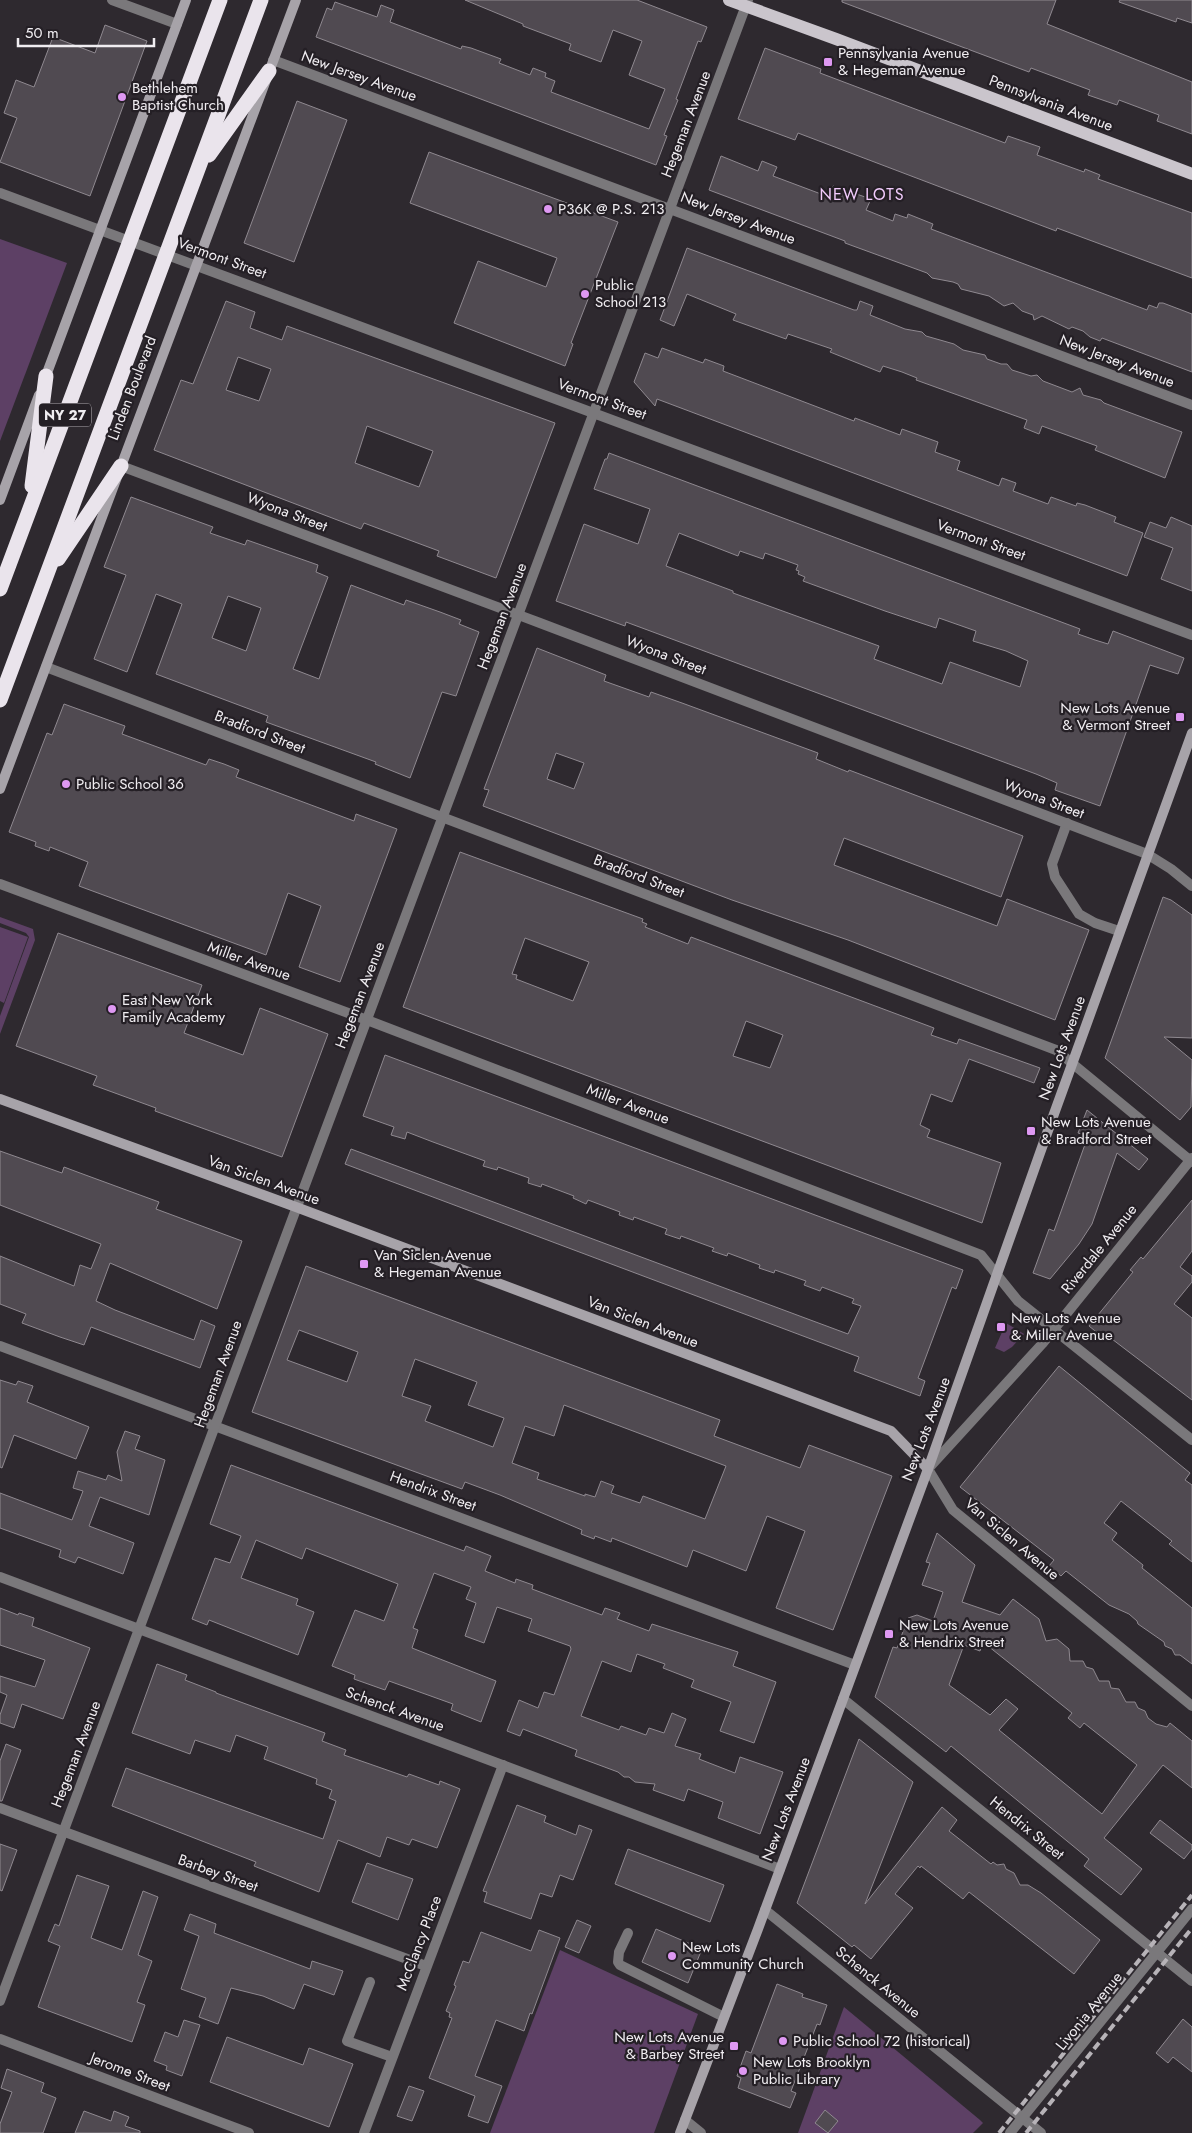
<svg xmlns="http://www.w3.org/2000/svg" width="1192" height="2133" viewBox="0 0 1192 2133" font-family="Jost,sans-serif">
	<rect width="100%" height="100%" fill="#2e292f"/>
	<g fill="#5d4065">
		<polygon points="0,239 67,263 0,441"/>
		<polygon points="0,917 33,929 35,940 0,1034 0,1016 29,937 26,933 0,923"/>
		<polygon points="0,927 28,937 4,1003 0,1001"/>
		<polygon points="1006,1323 1024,1334 1012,1347 1004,1352 995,1348"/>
		<polygon points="560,1950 698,2014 654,2133 490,2133"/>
		<polygon points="844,2007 980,2120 983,2123 973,2133 798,2133"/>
	</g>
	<g fill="#504a51" stroke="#8f8990" fill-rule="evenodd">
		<polygon points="465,0 637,0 707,27 701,42 698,41 676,99 678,100 664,135 667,136 656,165 316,37 327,8 332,10 335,2 377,17 381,5 394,10 390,22 461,49 462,46 471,48 501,59 499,63 530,75 533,68 546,73 545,77 555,81 551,92 649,129 665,89 629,75 642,41 613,30 601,62 569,50 571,44 523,26 523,24"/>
		<polygon points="842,0 1056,0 1047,24 1192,82 1192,134 1157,121 1159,115 1119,100 1117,105 1088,95 1090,90 1031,68 1029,72 842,2"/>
		<polygon points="1120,0 1192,0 1192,23 1177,18 1176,22 1119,2"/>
		<polygon points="105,25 147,41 90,196 0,162 17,118 4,113 16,80 34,87 53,37 95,53"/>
		<polygon points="765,48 821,69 820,73 1005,143 1008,136 1040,147 1037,155 1084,172 1085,169 1100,175 1098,179 1192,213 1192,278 1057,228 1056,231 798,133 795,140 738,119"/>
		<polygon points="297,101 347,120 294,262 244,243"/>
		<polygon points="429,152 618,222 571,343 573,344 565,366 454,323 478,261 546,287 557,258 410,203"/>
		<polygon points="721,156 758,171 762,161 777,167 773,176 829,197 833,186 871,199 866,210 893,221 895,214 907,218 908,214 933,224 931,229 1147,310 1149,305 1157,308 1159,303 1163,303 1192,314 1192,372 1102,338 1100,341 1090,337 1083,331 1072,327 1069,329 1042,316 1034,320 1033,315 1022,311 1013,303 1004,306 989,296 961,289 958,284 953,282 932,278 927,273 845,243 845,241 709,190"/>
		<polygon points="687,248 854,310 857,310 860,301 873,306 870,315 905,329 922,332 926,336 954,344 963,350 985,355 987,359 1001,364 1007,364 1012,370 1031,376 1037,375 1043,381 1072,392 1080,388 1083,395 1101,400 1104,403 1182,432 1165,478 1095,450 1097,446 1042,426 1039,434 1024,428 1027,420 916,380 917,378 902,372 883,366 880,372 830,352 832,349 788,334 786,339 733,320 736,314 687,294 674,326 660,320"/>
		<path d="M226 301 255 312 250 328 282 340 287 326 555 423 496 578 437 556 439 551 388 532 364 523 361 529 154 450 181 380 193 384ZM238 357 271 369 259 401 226 390ZM367 426 433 451 419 487 355 463Z"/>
		<polygon points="662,348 703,363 705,359 724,366 723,371 854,421 855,418 900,435 902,429 938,442 935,452 960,461 957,470 981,479 999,486 1002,478 1016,483 1013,491 1048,504 1051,497 1076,506 1077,503 1085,505 1116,517 1114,522 1143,533 1127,576 657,399 655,406 634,382 645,353 658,358"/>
		<path d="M609 453 1080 629 1078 634 1095 640 1108 644 1113 631 1184 658 1178 674 1150 665 1100 806 1055 790 1057 783 1036 774 626 622 625 626 556 601 584 524 638 544 650 509 594 489 605 459H607ZM679 533 738 556 740 551 763 559 765 553 798 565 796 570 799 571 798 574 805 577 803 581 885 611 936 628 939 618 976 631 973 641 1006 651 1028 661 1020 687 950 662 942 684 874 659 879 646 733 593V591L666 566Z"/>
		<path d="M131 497 213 527 210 533 245 545 247 540 318 565 316 572 328 577 293 669 319 679 351 585 404 605 406 600 440 612 461 620 459 624 479 632 456 696 442 692 410 778 375 764 376 762 266 722 268 716 156 674 182 604 156 594 127 672 94 659 126 575 104 567ZM228 596 261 608 246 651 212 638Z"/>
		<polygon points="1171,517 1192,526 1192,591 1161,579 1173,548 1144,537 1150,522 1166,528"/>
		<path d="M537 648 606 675 604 681 649 697 651 692 682 703 818 753 816 759 848 772 849 770 1023 836 1001 897 844 838 834 865 997 926 1007 899 1089 930 1055 1020 848 940 732 900 483 806 489 790 484 789ZM556 753 584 763 574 789 547 779Z"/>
		<polygon points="64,704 125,726 122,734 206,765 209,759 224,764 239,770 236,777 354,821 356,814 397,829 340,982 299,967 321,906 288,893 266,955 79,886 88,862 50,847 49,851 35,846 36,842 9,832 47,733 52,735"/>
		<path d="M460 852 643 919 642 922 647 924 645 927 688 944 691 937 934 1028 931 1035 957 1044 959 1039 1040 1068 1034 1083 969 1059 952 1102 931 1094 920 1125 930 1130 927 1137 1001 1163 982 1223 403 1007ZM525 938 589 962 573 1001 516 979 517 975 512 974ZM746 1021 783 1035 770 1068 733 1056Z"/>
		<polygon points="1163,897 1171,900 1192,915 1192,1038 1164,1037 1192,1060 1191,1107 1180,1120 1105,1058"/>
		<polygon points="58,933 202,985 184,1033 243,1055 260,1008 328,1034 282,1157 155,1111 156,1108 93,1085 97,1076 16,1046"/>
		<polygon points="385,1055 963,1270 956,1289 952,1287 918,1378 925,1381 920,1396 854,1371 859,1357 345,1164 351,1149 848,1334 861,1306 852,1303 854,1299 822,1287 820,1291 804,1285 806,1281 792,1276 775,1270 774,1273 759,1268 760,1265 728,1253 727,1256 712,1251 714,1248 681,1236 680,1239 665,1234 667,1229 634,1217 633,1220 619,1215 620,1212 588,1200 586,1204 573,1198 574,1196 542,1184 541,1187 528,1183 529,1178 498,1167 497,1170 483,1166 485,1161 433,1142 407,1132 405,1139 391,1135 394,1127 363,1116"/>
		<polygon points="1087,1110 1148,1159 1139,1170 1117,1153 1092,1224 1079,1244 1050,1279 1033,1273 1049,1229 1054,1231 1088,1136 1078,1133"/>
		<polygon points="0,1151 62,1173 64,1167 80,1173 159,1202 156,1209 242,1241 217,1309 110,1263 96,1301 115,1310 194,1340 201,1320 215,1326 200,1368 91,1327 84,1345 60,1337 22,1323 26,1314 0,1304 0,1256 74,1286 80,1265 91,1269 101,1244 0,1205"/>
		<polygon points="1192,1200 1192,1251 1180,1267 1192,1276 1192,1282 1174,1304 1192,1318 1192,1400 1108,1336 1105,1339 1089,1326 1133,1272 1130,1270 1141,1257 1143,1259"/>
		<path d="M306 1266 720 1420 714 1436 800 1468 809 1445 892 1476 833 1630 776 1608 805 1531 767 1516 746 1571 693 1550 687 1567 612 1538 611 1542 595 1536 594 1539 581 1534 582 1530 500 1495 465 1482 462 1489 252 1412ZM299 1330 358 1352 347 1382 287 1360ZM415 1359 477 1382 468 1405 504 1418 493 1447 425 1421 431 1406 402 1396ZM564 1405 726 1466 705 1519 643 1496 640 1503 611 1493 614 1486 601 1481 595 1497 585 1494V1496L537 1479 539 1473 512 1463 525 1426 554 1436Z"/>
		<polygon points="1059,1366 1190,1473 1185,1480 1192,1485 1192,1562 1169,1544 1172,1541 1121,1501 1104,1523 1117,1533 1112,1540 1143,1565 1142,1568 1192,1608 1192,1664 1180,1655 1175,1655 1172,1649 1165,1646 1164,1642 1138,1624 1137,1621 1129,1614 1109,1605 1066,1571 1061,1576 1049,1566 1054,1560 960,1487"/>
		<polygon points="0,1380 16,1385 18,1381 33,1386 27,1402 89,1427 76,1459 14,1435 2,1468 0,1467"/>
		<polygon points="125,1431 140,1436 135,1449 165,1460 149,1515 100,1497 89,1526 134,1543 123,1574 78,1557 75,1563 59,1557 61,1550 0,1528 0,1493 72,1520 83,1491 73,1488 78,1471 106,1480 108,1475 122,1481 117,1452"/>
		<polygon points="231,1465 464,1551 466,1546 491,1556 485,1571 515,1583 516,1579 533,1585 532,1589 602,1615 605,1608 620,1613 617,1619 649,1631 652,1624 738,1652 733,1666 776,1682 754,1743 720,1731 731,1702 691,1687 694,1680 663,1668 665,1664 637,1654 631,1672 602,1661 581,1716 619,1730 621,1726 646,1735 649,1728 664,1733 672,1713 686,1719 675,1746 701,1754 699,1759 735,1773 740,1757 783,1772 760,1834 718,1818 723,1802 688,1789 684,1801 653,1790 655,1784 635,1782 629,1777 624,1777 618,1772 575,1756 577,1750 523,1729 520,1736 507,1731 519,1700 538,1708 544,1692 554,1695 571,1649 570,1646 528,1631 532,1619 497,1607 484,1643 465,1636 476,1603 466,1599 471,1587 434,1573 413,1628 418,1630 412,1648 496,1681 481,1722 451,1710 453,1704 389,1681 385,1690 354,1679 355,1675 332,1666 355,1610 384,1621 398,1584 306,1548 302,1559 256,1540 241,1578 298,1599 296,1605 314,1612 298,1655 209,1620 207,1625 192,1619 215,1558 230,1563 241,1536 210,1524"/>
		<path d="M937 1533 975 1565 962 1602 1000 1615 1013 1599 1039 1619 1046 1641 1057 1639 1069 1649 1070 1661H1083L1086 1667 1093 1669 1099 1681H1109L1111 1688 1119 1689 1126 1702H1135L1138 1708 1145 1711 1148 1718 1156 1724 1167 1727 1170 1723 1192 1741V1788L1163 1765 1104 1838 1142 1869 1121 1895 1084 1866 1089 1859 951 1746 946 1752 875 1697 893 1647 897 1648 908 1618 917 1615 933 1621 943 1592 922 1585 930 1563 926 1562ZM983 1642 1072 1713 1068 1718 1080 1728 1084 1723 1137 1765 1102 1814 999 1730 1018 1709 1006 1699 990 1715 949 1685 964 1645 980 1651Z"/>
		<polygon points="0,1608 18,1615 19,1613 34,1618 32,1626 90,1648 63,1719 22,1704 14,1728 0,1723 0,1715 7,1695 0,1692 0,1676 35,1687 45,1660 0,1645"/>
		<polygon points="157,1664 187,1675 185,1680 216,1692 216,1693 325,1733 322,1741 346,1750 344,1755 407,1777 409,1774 439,1785 440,1781 460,1789 437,1848 412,1839 409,1845 387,1837 380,1857 338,1840 319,1892 254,1866 256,1862 112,1806 126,1768 323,1839 336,1801 329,1798 332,1790 316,1784 317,1779 264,1759 268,1747 236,1735 230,1752 195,1740 190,1754 132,1733"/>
		<polygon points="859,1739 913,1782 865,1904 942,1807 957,1820 949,1831 991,1864 993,1862 997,1865 1004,1864 1006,1869 1014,1873 1020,1885 1028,1885 1041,1893 1100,1940 1074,1974 969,1892 963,1899 921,1866 920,1868 918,1866 895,1894 913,1908 871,1959 854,1945 852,1947 797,1903"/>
		<polygon points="6,1744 21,1750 2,1801 0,1801 0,1761"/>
		<polygon points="517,1805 546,1816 544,1822 576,1835 579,1825 592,1830 573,1880 560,1875 552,1897 540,1893 531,1919 484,1902 487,1892 483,1891"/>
		<polygon points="1160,1820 1192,1845 1192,1849 1184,1859 1150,1833"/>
		<polygon points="0,1844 17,1850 2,1891 0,1890"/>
		<polygon points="628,1849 724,1885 710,1922 615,1884"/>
		<polygon points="367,1863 413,1879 398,1920 352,1902"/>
		<polygon points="77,1875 109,1886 91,1938 122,1950 143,1891 158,1897 138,1955 152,1961 137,2002 145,2005 132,2042 38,2007 60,1946 48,1941 55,1924 59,1926"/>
		<polygon points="190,1914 216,1924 214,1933 310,1969 312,1961 343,1971 334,1995 304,1984 294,2009 263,1996 231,1988 218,2024 199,2017 206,1998 181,1989 199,1936 184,1930"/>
		<polygon points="577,1920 591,1926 579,1953 565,1947"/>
		<polygon points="656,1929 702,1949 688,1983 642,1962"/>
		<polygon points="539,1930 560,1938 532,2014 530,2013 524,2031 496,2020 475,2076 502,2086 488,2123 468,2116 475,2096 429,2078 452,2018 449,2017 450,2013 446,2011 456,1986 454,1985 463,1961 469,1963 481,1932 531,1951"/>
		<polygon points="777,1984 803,1994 802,1997 827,2005 820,2025 817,2024 791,2091 796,2093 790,2108 738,2088 741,2078 737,2076 746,2051 751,2053"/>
		<polygon points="1183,2019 1192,2027 1192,2072 1173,2057 1168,2063 1156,2053"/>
		<polygon points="184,2020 200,2025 182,2076 166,2070 167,2066 154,2061 165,2032 178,2037"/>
		<polygon points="227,2037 303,2065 309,2048 353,2064 329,2127 210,2082"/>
		<polygon points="7,2069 44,2083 41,2092 56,2098 43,2133 0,2133 0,2124 12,2092 1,2088"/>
		<polygon points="409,2086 424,2091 412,2121 397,2116"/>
		<polygon points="825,2110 838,2121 828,2133 815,2123"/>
		<polygon points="84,2111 111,2121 114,2111 129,2117 125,2126 140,2131 140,2133 75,2133"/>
	</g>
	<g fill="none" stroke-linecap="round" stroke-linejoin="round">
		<g stroke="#7a787b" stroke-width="10">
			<polyline points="1067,823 1052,864 1055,877 1079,914 1095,923 1119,931"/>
			<polyline points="628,1933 619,1952 618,1962 620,1965 724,2017"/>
			<polyline points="370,1982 347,2041 392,2057"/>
		</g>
		<g stroke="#7a787b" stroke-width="10">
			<polyline points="112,0 177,24"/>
			<polyline points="273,60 1192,405"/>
			<polyline points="0,193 1192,635"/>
			<polyline points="121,466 540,623 1147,854 1171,869 1192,886"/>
			<polyline points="46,667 1056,1050 1192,1162"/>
			<polyline points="0,884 367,1020 981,1255 1018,1301 1192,1440"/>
			<polyline points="1192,1158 1042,1344 928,1469 953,1510 1192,1706"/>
			<polyline points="0,1346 855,1665"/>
			<polyline points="0,1577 780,1869"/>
			<polyline points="843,1699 1192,1981"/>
			<polyline points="0,1808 426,1966"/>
			<polyline points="765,1910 1041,2133"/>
			<polyline points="0,2001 748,0"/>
			<polyline points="0,2039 249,2133"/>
			<polyline points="685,2120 701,2133"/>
			<polyline points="364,2133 503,1765"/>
			<polyline points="1010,2133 1192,1909"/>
		</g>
		<g stroke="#a7a3a9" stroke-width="10">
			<polyline points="44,381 186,0"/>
			<polyline points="0,500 39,395"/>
			<polyline points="0,789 296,0"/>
			<polyline points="0,1099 296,1207 891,1431 928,1469"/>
			<polyline points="680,2133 758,1929 928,1469 1046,1136 1192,733"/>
		</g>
		<polyline stroke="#cac5cc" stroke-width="12" points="729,0 836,39 1192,174"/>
		<g stroke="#eae4ec" stroke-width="15">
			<polyline points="209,155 269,71"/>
			<polyline points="32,486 46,376"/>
			<polyline points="58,559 121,466"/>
			<polyline points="0,589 220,0"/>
			<polyline points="0,700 261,0"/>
		</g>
		<g stroke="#b7b3b8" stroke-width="4" stroke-dasharray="8 4" stroke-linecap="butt">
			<polyline points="999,2133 1192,1895"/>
			<polyline points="1026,2133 1192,1928"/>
		</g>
	</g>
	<g fill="#de98f2" stroke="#241f25" stroke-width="2">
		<rect x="823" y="57" width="10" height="10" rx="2.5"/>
		<circle cx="122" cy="97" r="5"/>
		<circle cx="548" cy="209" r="5"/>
		<circle cx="585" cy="294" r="5"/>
		<rect x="1175" y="712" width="10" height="10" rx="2.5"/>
		<circle cx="66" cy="784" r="5"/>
		<circle cx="112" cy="1009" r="5"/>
		<rect x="1026" y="1126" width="10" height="10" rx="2.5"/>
		<rect x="359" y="1259" width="10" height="10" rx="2.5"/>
		<rect x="996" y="1322" width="10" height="10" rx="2.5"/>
		<rect x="884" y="1629" width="10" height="10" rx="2.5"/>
		<circle cx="672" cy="1956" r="5"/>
		<circle cx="783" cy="2041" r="5"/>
		<rect x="729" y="2041" width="10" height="10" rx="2.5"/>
		<circle cx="743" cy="2071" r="5"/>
	</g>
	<g text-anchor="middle" stroke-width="4.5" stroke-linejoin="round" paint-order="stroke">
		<rect fill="#241f25" stroke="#b3afb4" stroke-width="1" x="39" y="403.5" width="52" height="23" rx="4"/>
		<g font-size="14" font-weight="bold" fill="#f0edf1">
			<text x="65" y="420">NY 27</text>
		</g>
		<g font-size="15" fill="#f0edf1" stroke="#241f25" text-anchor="start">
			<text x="838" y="58">Pennsylvania Avenue<tspan x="838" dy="17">&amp; Hegeman Avenue</tspan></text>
			<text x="132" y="93">Bethlehem<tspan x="132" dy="17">Baptist Church</tspan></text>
			<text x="558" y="214">P36K @ P.S. 213</text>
			<text x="595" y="290">Public<tspan x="595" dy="17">School 213</tspan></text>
			<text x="1170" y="713" text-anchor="end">New Lots Avenue<tspan x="1170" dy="17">&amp; Vermont Street</tspan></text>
			<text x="76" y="789">Public School 36</text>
			<text x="122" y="1005">East New York<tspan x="122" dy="17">Family Academy</tspan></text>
			<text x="1041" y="1127">New Lots Avenue<tspan x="1041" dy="17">&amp; Bradford Street</tspan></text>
			<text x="374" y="1260">Van Siclen Avenue<tspan x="374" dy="17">&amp; Hegeman Avenue</tspan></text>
			<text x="1011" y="1323">New Lots Avenue<tspan x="1011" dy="17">&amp; Miller Avenue</tspan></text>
			<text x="899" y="1630">New Lots Avenue<tspan x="899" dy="17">&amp; Hendrix Street</tspan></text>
			<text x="682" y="1952">New Lots<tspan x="682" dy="17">Community Church</tspan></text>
			<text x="724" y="2042" text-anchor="end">New Lots Avenue<tspan x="724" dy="17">&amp; Barbey Street</tspan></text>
			<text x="793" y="2046">Public School 72 (historical)</text>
			<text x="753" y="2067">New Lots Brooklyn<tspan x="753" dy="17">Public Library</tspan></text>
		</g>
		<g font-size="15" fill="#f0edf1" stroke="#241f25">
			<text transform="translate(359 76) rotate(20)" y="5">New Jersey Avenue</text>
			<text transform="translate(1051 103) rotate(21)" y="5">Pennsylvania Avenue</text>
			<text transform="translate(686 124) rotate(-69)" y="5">Hegeman Avenue</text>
			<text transform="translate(738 218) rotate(21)" y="5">New Jersey Avenue</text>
			<text transform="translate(222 258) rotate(20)" y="5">Vermont Street</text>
			<text transform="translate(1117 361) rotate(21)" y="5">New Jersey Avenue</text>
			<text transform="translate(132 388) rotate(-69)" y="5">Linden Boulevard</text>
			<text transform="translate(602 399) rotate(20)" y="5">Vermont Street</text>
			<text transform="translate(287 512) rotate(21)" y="5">Wyona Street</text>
			<text transform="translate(981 540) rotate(20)" y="5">Vermont Street</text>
			<text transform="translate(502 616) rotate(-69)" y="5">Hegeman Avenue</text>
			<text transform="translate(666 655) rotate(21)" y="5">Wyona Street</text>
			<text transform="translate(260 732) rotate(21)" y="5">Bradford Street</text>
			<text transform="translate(1044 799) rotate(21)" y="5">Wyona Street</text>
			<text transform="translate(639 876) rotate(21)" y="5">Bradford Street</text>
			<text transform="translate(249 961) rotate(20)" y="5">Miller Avenue</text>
			<text transform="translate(360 995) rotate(-69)" y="5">Hegeman Avenue</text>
			<text transform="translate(1062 1048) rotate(-70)" y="5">New Lots Avenue</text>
			<text transform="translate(628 1104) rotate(21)" y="5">Miller Avenue</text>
			<text transform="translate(264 1180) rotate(20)" y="5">Van Siclen Avenue</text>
			<text transform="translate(1099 1249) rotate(-51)" y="5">Riverdale Avenue</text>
			<text transform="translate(643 1322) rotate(21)" y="5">Van Siclen Avenue</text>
			<text transform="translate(218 1374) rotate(-70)" y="5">Hegeman Avenue</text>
			<text transform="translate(926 1429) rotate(-69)" y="5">New Lots Avenue</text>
			<text transform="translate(433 1491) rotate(20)" y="5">Hendrix Street</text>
			<text transform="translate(1012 1539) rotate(40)" y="5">Van Siclen Avenue</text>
			<text transform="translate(395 1709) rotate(20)" y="5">Schenck Avenue</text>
			<text transform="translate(76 1754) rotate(-69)" y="5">Hegeman Avenue</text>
			<text transform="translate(786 1809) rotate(-69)" y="5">New Lots Avenue</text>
			<text transform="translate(1027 1828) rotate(39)" y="5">Hendrix Street</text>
			<text transform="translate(218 1873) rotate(20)" y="5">Barbey Street</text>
			<text transform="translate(419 1943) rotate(-69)" y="5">McClancy Place</text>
			<text transform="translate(878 1982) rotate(39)" y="5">Schenck Avenue</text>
			<text transform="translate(1089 2011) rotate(-51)" y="5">Livonia Avenue</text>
			<text transform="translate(130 2072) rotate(21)" y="5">Jerome Street</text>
		</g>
		<g font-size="16" letter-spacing="1" fill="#f3ccfe" stroke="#241f25">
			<text x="862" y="200">NEW LOTS</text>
		</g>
	</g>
	<path d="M18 38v8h136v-8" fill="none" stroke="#f0edf1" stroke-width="2.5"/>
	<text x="25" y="38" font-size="15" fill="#f0edf1" stroke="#241f25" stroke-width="4" paint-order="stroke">50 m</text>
</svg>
